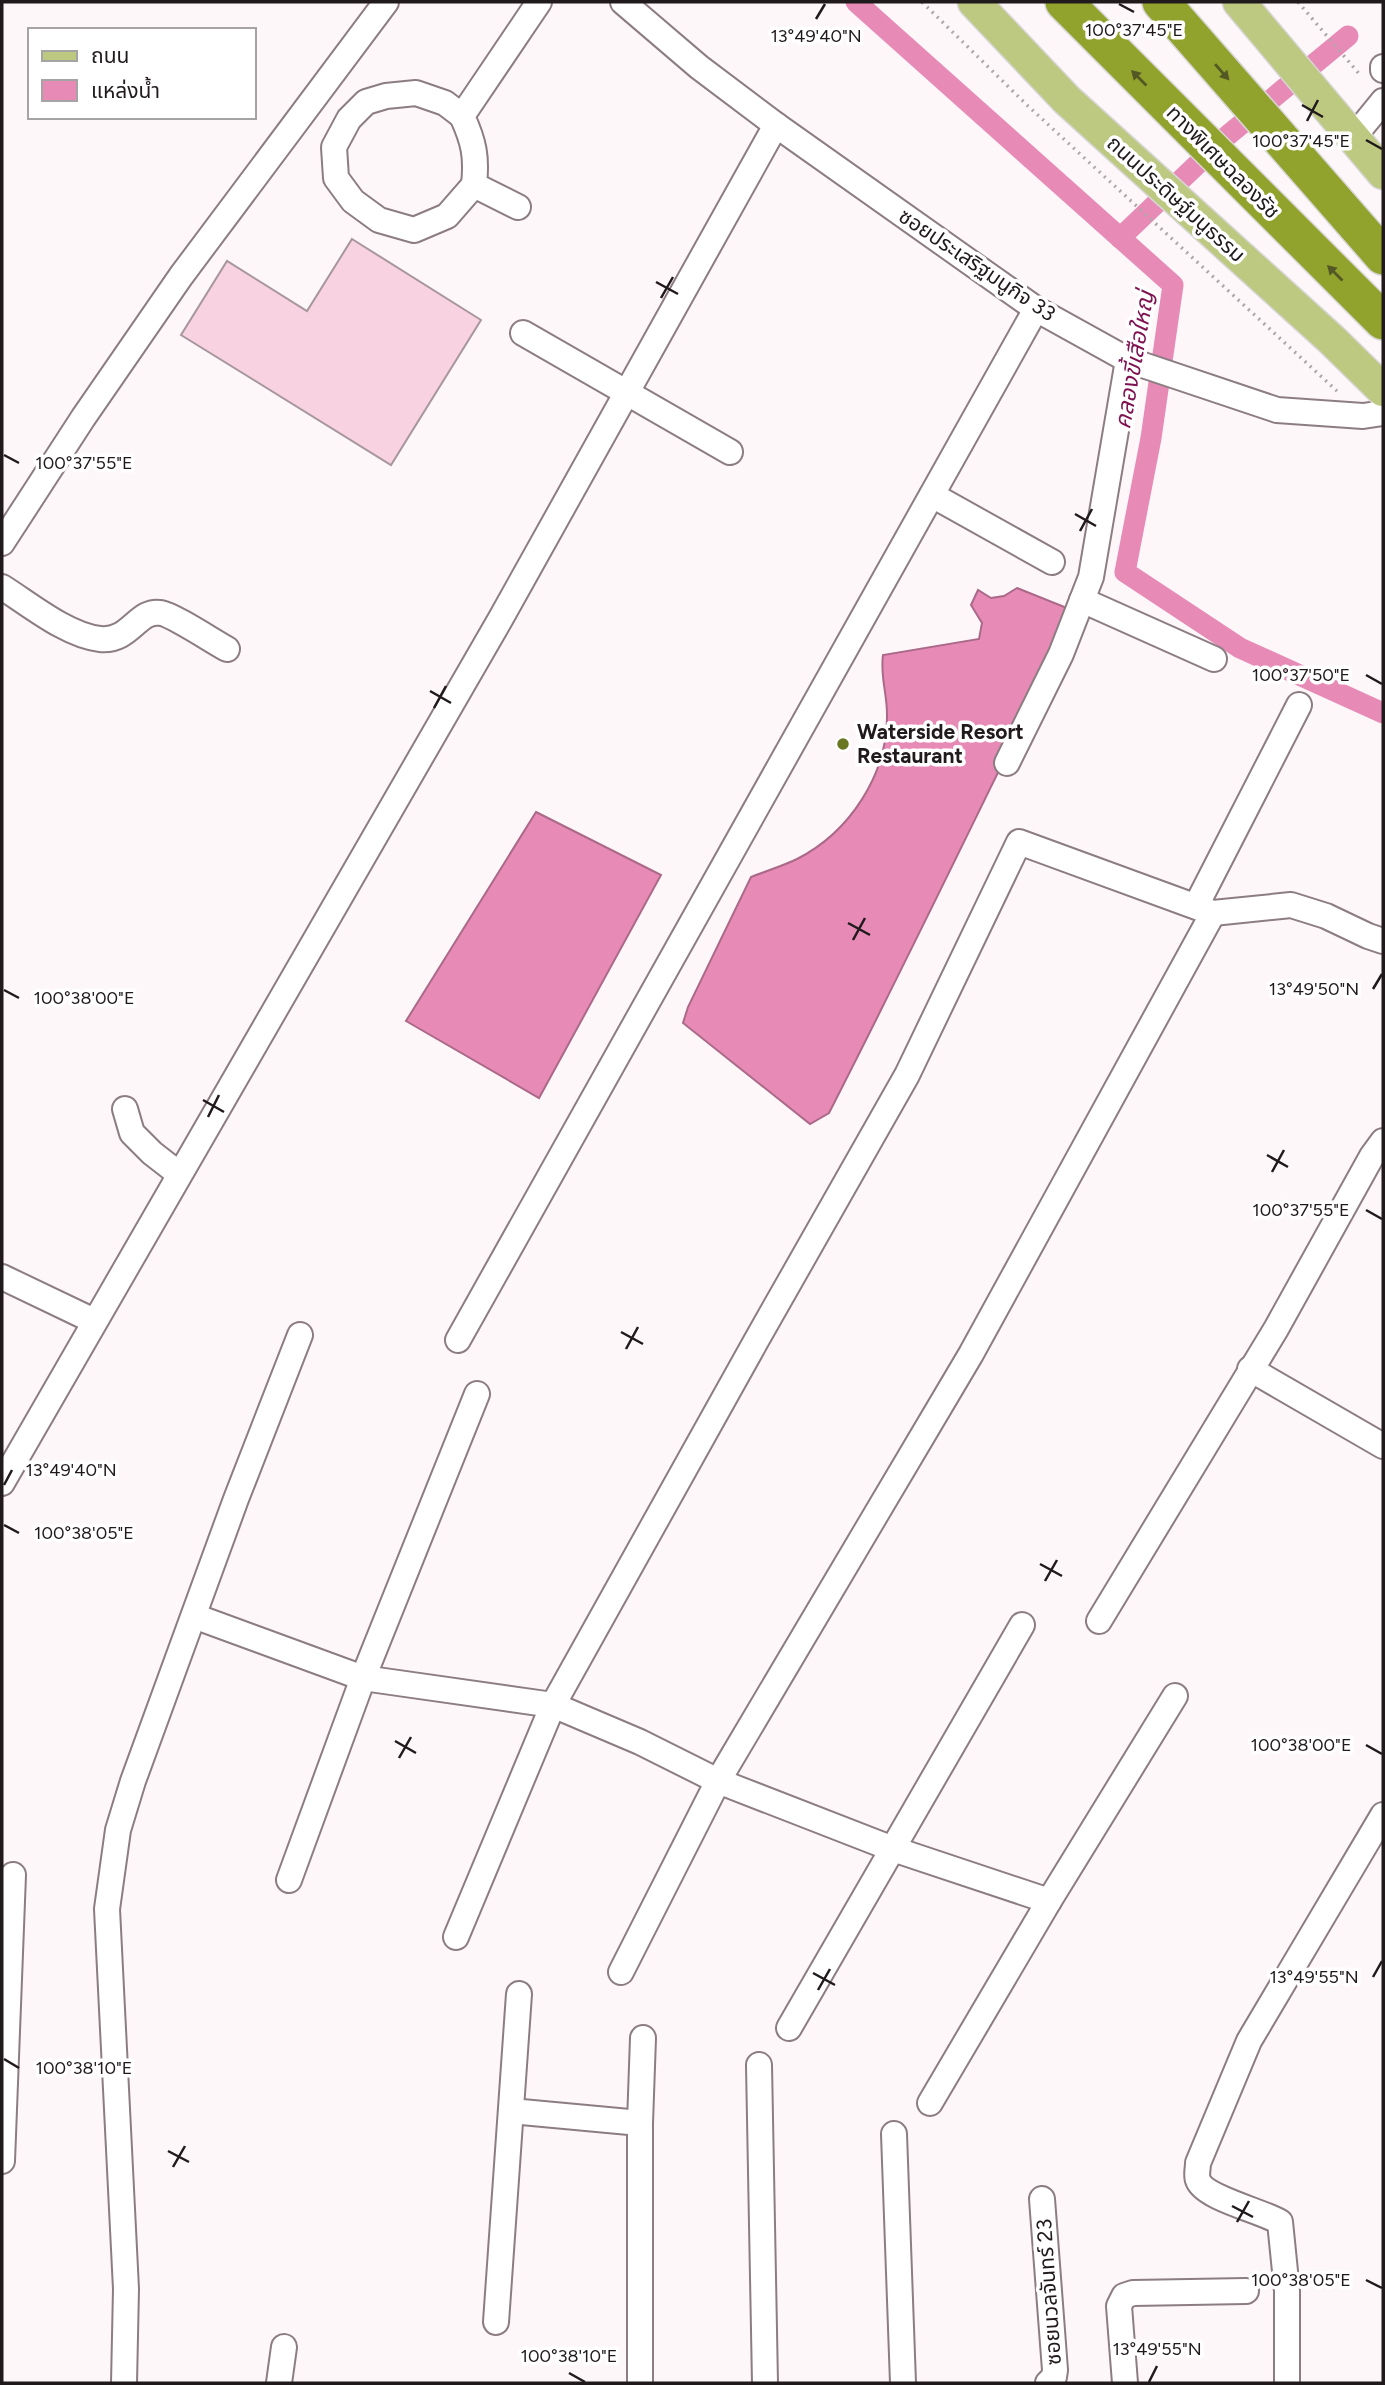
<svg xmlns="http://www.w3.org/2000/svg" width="1385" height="2385" viewBox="0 0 1385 2385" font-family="Figtree,'Noto Sans Thai',sans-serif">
	<rect width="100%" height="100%" fill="#fef7fa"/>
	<g fill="#e78bb6" stroke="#ab6988" stroke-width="2">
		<path d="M1017 588 1077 612C994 779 914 947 829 1113L810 1124 683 1023 688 1007 751 877C766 871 783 866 797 859 850 832 888 774 887 714 887 693 880 676 883 655L979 639 982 623 971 605 978 590 991 598 1004 596Z"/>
		<polygon points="536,812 661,875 539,1098 406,1021"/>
	</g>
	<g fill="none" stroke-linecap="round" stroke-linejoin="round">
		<g stroke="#e78bb6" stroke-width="21">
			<polyline points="856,2 1173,285 1151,438 1125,572 1240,648 1383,713"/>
			<polyline points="1120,238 1227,136 1348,36"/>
		</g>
	</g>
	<polygon fill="#f9d2e2" stroke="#a7979d" stroke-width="2" points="352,239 481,320 391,465 181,335 227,261 307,311"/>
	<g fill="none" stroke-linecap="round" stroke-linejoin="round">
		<defs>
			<g id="minor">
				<polyline points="623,2 699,67 776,125 1036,309 1128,360 1277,410 1363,416 1383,413"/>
				<polyline points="1383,67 1383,70"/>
				<polyline points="462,116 445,103 416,93 386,96 366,102 349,119 334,147 336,178 353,201 379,220 414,230 447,216 474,185"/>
				<polyline points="1352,139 1383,101"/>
				<path d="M518 207 474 185C477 157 474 142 462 116L539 2"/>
				<polyline points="523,333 730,452"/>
				<polyline points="932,495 1052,562"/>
				<polyline points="2,543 83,418 181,276 386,2"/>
				<path d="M2 587C29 604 68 636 100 639 131 642 137 609 161 613 173 615 214 642 227 649"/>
				<polyline points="1082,600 1214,659"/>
				<polyline points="1007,763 1061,654 1091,577 1128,360"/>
				<polyline points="1196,906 1299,705"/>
				<polyline points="125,1109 132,1133 152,1153 179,1174"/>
				<polyline points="2,1277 94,1321"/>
				<polyline points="458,1340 1036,309"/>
				<polyline points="1250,1369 1383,1446"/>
				<polyline points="2,1483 501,618 776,125"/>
				<polyline points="194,1616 363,1678 553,1705 640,1742 718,1781 893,1849 1049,1901"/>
				<polyline points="1099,1621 1276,1329 1372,1156 1383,1141"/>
				<polyline points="289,1880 363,1678 477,1394"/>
				<polyline points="456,1937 553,1705 756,1341 907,1075 1019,842 1213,913 1291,905 1326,916 1368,936 1383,941"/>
				<polyline points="621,1972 718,1781 971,1354 1213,913"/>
				<polyline points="789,2028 1022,1625"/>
				<polyline points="759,2065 765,2383"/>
				<polyline points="930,2103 1049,1901 1175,1696"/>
				<polyline points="511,2111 640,2123"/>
				<polyline points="894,2134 903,2383"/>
				<polyline points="2,2161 13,1875"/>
				<polyline points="1042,2199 1055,2370 1054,2377 1048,2383"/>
				<polyline points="496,2322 519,1994"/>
				<polyline points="124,2383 126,2289 107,1909 118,1830 133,1781 236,1499 300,1335"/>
				<polyline points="279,2383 284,2347"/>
				<polyline points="640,2383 640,2123 643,2038"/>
				<polyline points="1125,2383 1119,2306 1124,2296 1133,2293 1246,2291"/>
				<path d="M1287 2383V2291L1280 2222C1262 2211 1204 2198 1198 2180 1196 2176 1198 2168 1198 2163L1249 2041 1383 1815"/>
			</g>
			<g id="major">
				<polyline points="974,2 1067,100 1332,340 1383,390"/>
				<polyline points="1239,2 1383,173"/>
			</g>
			<g id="highway">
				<polyline points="1064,2 1383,321"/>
				<polyline points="1161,2 1383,256"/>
			</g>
		</defs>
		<use href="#minor" stroke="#8c7d83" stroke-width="28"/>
		<use href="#major" stroke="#d7d6d6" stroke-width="35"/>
		<use href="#highway" stroke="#d7d6d6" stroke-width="40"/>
		<g stroke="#ada7aa" stroke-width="3.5" stroke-dasharray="2 5" stroke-linecap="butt">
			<polyline points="922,2 1028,106 1337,391"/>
			<polyline points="1298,2 1361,76"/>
		</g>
		<use href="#minor" stroke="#fff" stroke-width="24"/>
		<use href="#major" stroke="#bdc880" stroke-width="32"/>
		<use href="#highway" stroke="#91a32c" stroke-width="37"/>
	</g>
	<defs><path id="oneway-solid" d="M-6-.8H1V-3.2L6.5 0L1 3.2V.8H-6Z" transform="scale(1.75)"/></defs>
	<g fill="#535824">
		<use href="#oneway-solid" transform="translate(1222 72) rotate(49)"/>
		<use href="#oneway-solid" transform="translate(1139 78) rotate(-135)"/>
		<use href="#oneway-solid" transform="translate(1335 273) rotate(-135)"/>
	</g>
	<path fill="none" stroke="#201a1d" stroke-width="2.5" d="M1119 4 1134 12M816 19 825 4M1302 105 1323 117M1307 121 1318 100M1366 140 1382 149M656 282 678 294M661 298 673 277M4 455 19 463M1075 514 1096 526M1080 531 1092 509M1366 675 1382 684M430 691 451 703M434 708 446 686M848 923 870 935M853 940 865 918M1373 989 1382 974M4 990 19 998M203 1100 224 1112M208 1117 219 1095M1267 1155 1288 1167M1272 1172 1284 1150M1366 1210 1382 1219M621 1332 643 1344M626 1349 638 1327M4 1485 12 1470M4 1525 19 1533M1040 1564 1062 1576M1045 1581 1057 1560M395 1741 416 1753M1366 1745 1382 1754M399 1758 411 1737M813 1973 835 1985M1373 1977 1382 1961M818 1990 830 1969M4 2059 19 2068M168 2151 189 2162M173 2167 185 2146M1232 2206 1253 2217M1237 2222 1249 2201M1366 2280 1382 2288M569 2373 585 2382M1149 2382 1157 2366"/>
	<circle fill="#697622" stroke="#fff" stroke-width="2.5" cx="843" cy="744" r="7"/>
	<g text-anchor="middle" stroke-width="7" stroke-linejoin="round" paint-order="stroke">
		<g font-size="21" fill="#201a1d" stroke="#fff">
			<text transform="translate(1223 162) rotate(45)" y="7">ทางพิเศษฉลองรัช</text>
			<text transform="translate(1176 199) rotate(42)" y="7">ถนนประดิษฐ์มนูธรรม</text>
			<text transform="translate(977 265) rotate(34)" y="7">ซอยประเสริฐมนูกิจ 33</text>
			<text transform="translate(1049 2292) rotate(-94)" y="7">ซอยนวลจันทร์ 23</text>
		</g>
		<g font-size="21" font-weight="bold" fill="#201a1d" stroke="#fff" text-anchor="start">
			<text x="857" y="739">Waterside Resort<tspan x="857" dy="24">Restaurant</tspan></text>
		</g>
		<g font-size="23" font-style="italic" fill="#7f1352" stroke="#fff">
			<text transform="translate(1134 360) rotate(-80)" y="8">คลองขี้เสือใหญ่</text>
		</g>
	</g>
	<g font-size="18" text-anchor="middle" fill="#201a1d" stroke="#fff" stroke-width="7" stroke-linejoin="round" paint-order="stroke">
		<text x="1134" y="36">100°37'45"E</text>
		<text x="816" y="42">13°49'40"N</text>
		<text x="1301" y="147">100°37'45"E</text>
		<text x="84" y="469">100°37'55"E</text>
		<text x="1301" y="681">100°37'50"E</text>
		<text x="1314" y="995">13°49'50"N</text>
		<text x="84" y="1004">100°38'00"E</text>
		<text x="1301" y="1216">100°37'55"E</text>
		<text x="71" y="1476">13°49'40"N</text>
		<text x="84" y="1539">100°38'05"E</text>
		<text x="1301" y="1751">100°38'00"E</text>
		<text x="1314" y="1983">13°49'55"N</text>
		<text x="84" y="2074">100°38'10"E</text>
		<text x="1301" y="2286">100°38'05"E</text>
		<text x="1157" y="2355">13°49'55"N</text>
		<text x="569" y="2362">100°38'10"E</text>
	</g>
	<rect width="1385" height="2385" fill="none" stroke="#201a1d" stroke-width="7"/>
	<rect x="28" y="28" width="228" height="91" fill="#ffffff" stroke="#a6a3a5" stroke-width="2"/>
	<rect x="42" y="51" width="35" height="10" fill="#bdc880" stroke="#a6a3a5" stroke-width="2"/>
	<text x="91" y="63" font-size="21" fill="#201a1d">ถนน</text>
	<rect x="42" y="80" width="35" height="21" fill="#e78bb6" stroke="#a6a3a5" stroke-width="2"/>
	<text x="91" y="98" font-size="21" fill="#201a1d">แหล่งน้ำ</text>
</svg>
